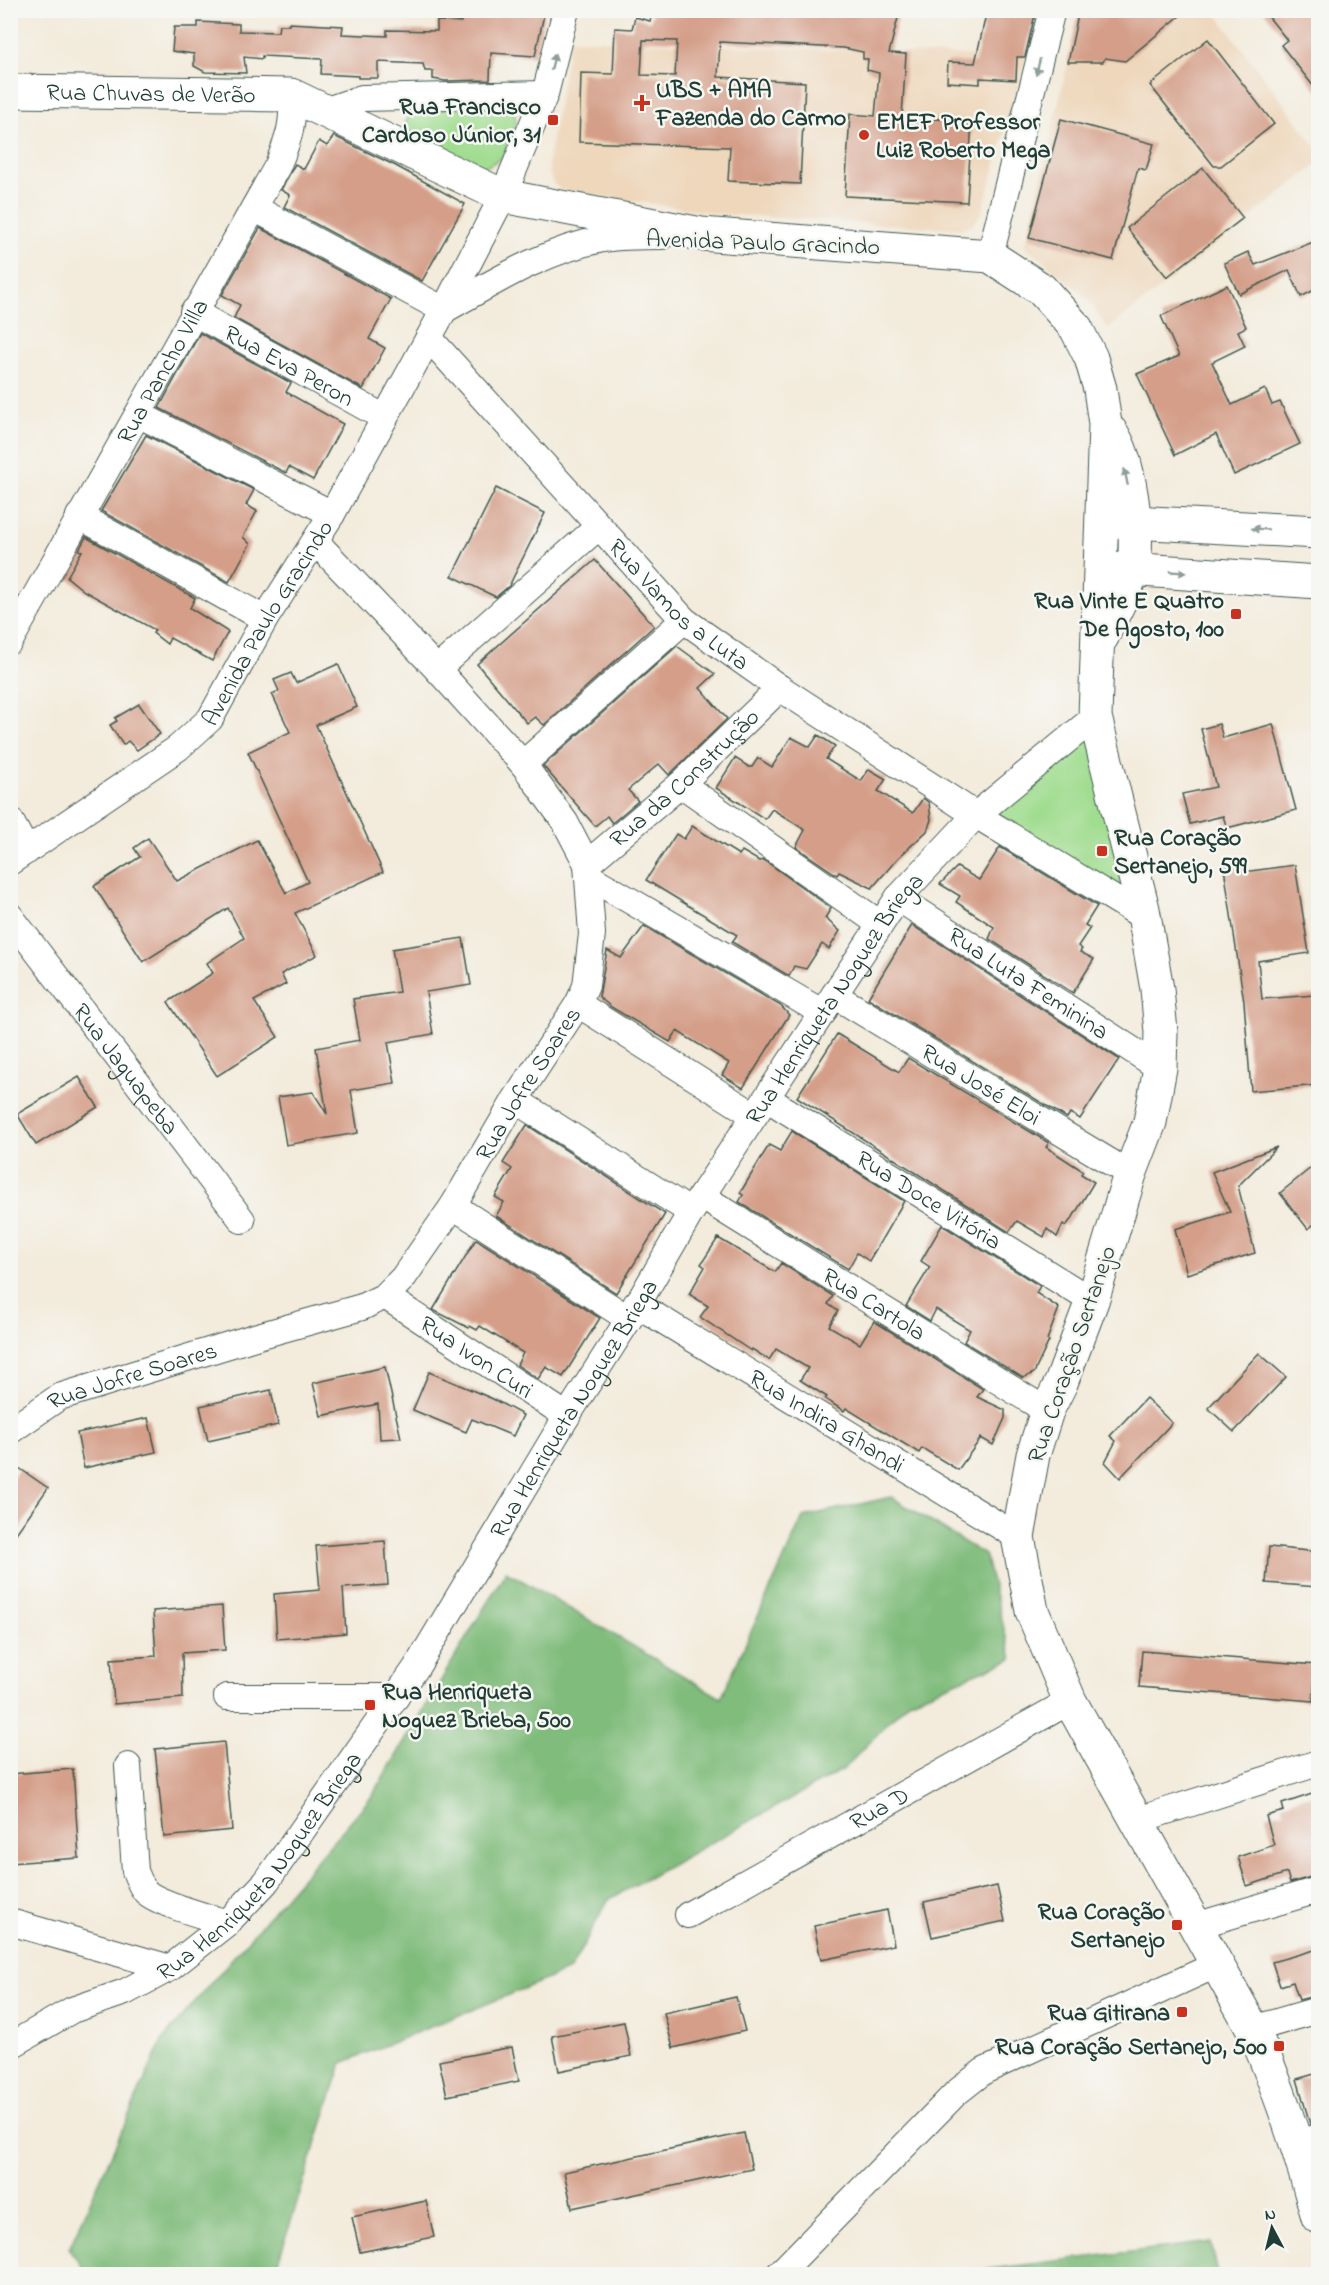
<svg xmlns="http://www.w3.org/2000/svg" width="1329" height="2285" viewBox="0 0 1329 2285" font-family="'Indie Flower',sans-serif">
	<rect width="100%" height="100%" fill="#f6f6f2"/>
	<filter id="ink" filterUnits="userSpaceOnUse"><feTurbulence type="fractalNoise" baseFrequency=".0167" numOctaves="2"/><feDisplacementMap in="SourceGraphic" scale="12" xChannelSelector="R" yChannelSelector="G"/><feConvolveMatrix kernelMatrix="1 2 1 2 8 2 1 2 1" color-interpolation-filters="sRGB"/></filter>
	<filter id="wash" filterUnits="userSpaceOnUse"><feTurbulence type="fractalNoise" baseFrequency=".008" numOctaves="4" result="noise"/><feDisplacementMap in="SourceGraphic" scale="24" xChannelSelector="R" yChannelSelector="G"/><feGaussianBlur stdDeviation="1.35" result="paint"/><feColorMatrix in="noise" values="0 0 0 0 0 0 0 0 0 0 0 0 0 0 0 0 0 1.4 0 .05"/><feComposite in="paint" operator="in"/></filter>
	<g filter="url(#wash)">
		<rect width="100%" height="100%" fill="#f3ebdb"/>
		<g fill="#eed7bb">
			<polygon points="1188,11 1214,11 1318,149 1318,164 1108,329 1087,298 1025,246 1068,62 1103,62 1105,58 1125,61"/>
			<polygon points="570,39 1026,58 982,212 972,226 961,229 719,214 561,190 554,185 549,173 548,161"/>
		</g>
		<g fill="#a1dd91" stroke="#608d62" stroke-width="1.5">
			<polygon points="497,107 515,113 516,125 502,158 482,169 402,132 412,108"/>
			<polygon points="1094,722 1142,913 979,815"/>
		</g>
		<g fill="#80bc7b" stroke="#507c58" stroke-width="1.5">
			<polygon points="891,1497 985,1555 1012,1659 909,1701 844,1769 608,1900 570,1970 342,2063 274,2274 88,2274 69,2249 163,2039 373,1795 506,1571 721,1698 803,1517"/>
			<polygon points="1211,2242 1218,2274 971,2274 975,2271"/>
		</g>
		<g id="blocks">
			<g fill="#d49e88" fill-rule="evenodd">
				<polygon points="469,10 545,10 535,56 491,53 490,80 445,81 433,79 433,71 425,71 423,64 378,62 378,78 358,78 358,76 321,74 322,59 262,56 262,59 244,57 246,73 205,72 194,66 194,54 172,51 174,27 198,27 198,22 239,24 239,31 278,32 279,25 289,25 289,23 343,26 342,34 387,36 387,30 437,31 437,21 461,22 461,19 469,19"/>
				<path d="M653 10H900L889 53 906 54 902 117 972 121 967 202 845 196 850 114 875 116 879 73 867 70 868 59H863V52L844 48 720 42 718 77 805 82 800 184 728 181 730 147 579 142 581 73 613 74 615 28 632 29 635 17 650 21ZM643 40 677 41 675 76 641 75Z"/>
				<polygon points="987,10 1036,10 1025,57 1017,57 1016,80 980,78 980,84 947,82 948,62 975,63"/>
				<polygon points="1079,10 1187,10 1125,61 1105,58 1103,62 1068,62"/>
				<polygon points="1263,10 1318,10 1318,92 1281,45 1287,40"/>
				<polygon points="1208,39 1274,124 1221,166 1214,166 1150,85"/>
				<polygon points="1061,119 1154,144 1146,170 1138,168 1113,260 1029,238"/>
				<polygon points="334,136 396,166 465,204 422,281 284,207 290,195 281,190 295,164 304,169 319,141 327,146"/>
				<polygon points="1203,168 1243,218 1167,277 1127,228"/>
				<polygon points="260,228 391,299 369,339 385,348 363,389 234,318 240,305 222,295"/>
				<polygon points="1318,240 1318,288 1301,297 1289,270 1239,294 1224,263 1248,252 1255,265"/>
				<polygon points="1227,285 1246,327 1238,331 1245,346 1212,362 1232,405 1265,389 1272,405 1280,402 1300,444 1234,475 1216,434 1175,455 1137,374 1179,356 1161,316"/>
				<polygon points="200,333 291,383 286,392 343,424 313,480 289,467 286,473 159,408"/>
				<polygon points="146,435 254,490 246,505 257,511 243,537 250,544 229,582 101,511"/>
				<polygon points="496,488 545,513 509,586 496,597 452,576"/>
				<polygon points="86,537 195,598 190,608 228,632 212,661 170,638 167,644 153,633 155,630 84,591 67,577 82,551 79,550"/>
				<polygon points="595,560 654,626 544,725 535,717 527,723 477,664"/>
				<polygon points="677,646 715,674 700,688 727,719 669,775 659,764 628,790 638,801 612,823 607,816 595,826 543,766"/>
				<polygon points="338,664 357,707 316,725 383,872 295,913 317,955 281,974 286,984 254,1001 278,1037 217,1076 168,1002 213,973 207,963 244,938 228,908 143,962 94,886 140,857 134,848 148,838 177,881 257,840 286,893 308,882 248,752 290,732 272,694 279,691 274,680 291,673 296,683"/>
				<polygon points="139,704 160,734 137,750 128,741 123,745 110,725 117,721 115,718"/>
				<polygon points="1219,724 1223,738 1273,724 1296,810 1227,828 1223,816 1190,824 1182,794 1216,787 1201,729"/>
				<polygon points="818,735 835,746 826,759 861,781 869,769 886,779 878,791 913,813 923,798 929,803 931,820 927,831 898,858 872,888 839,872 837,875 796,847 805,830 788,819 772,809 765,819 716,788 735,758 749,767 752,767 758,758 772,767 791,737 810,747"/>
				<polygon points="692,826 739,855 742,851 759,861 764,860 831,908 825,918 840,931 829,949 822,944 806,969 794,966 789,976 732,942 737,935 646,880 676,834 684,839"/>
				<polygon points="1000,847 1097,906 1085,925 1090,928 1078,946 1082,949 1080,952 1094,959 1073,993 989,939 994,927 956,902 960,896 940,884 957,867 979,880"/>
				<polygon points="1241,859 1243,872 1295,865 1309,953 1258,961 1262,999 1314,995 1318,1085 1251,1091 1244,1002 1223,861"/>
				<polygon points="912,925 1119,1059 1080,1119 1070,1113 1067,1118 868,998"/>
				<polygon points="644,926 781,1006 789,1015 743,1088 722,1075 729,1063 677,1031 670,1042 611,1007 599,997 607,950 621,958"/>
				<polygon points="463,938 471,985 426,992 433,1034 388,1042 395,1083 351,1090 358,1133 286,1145 278,1097 313,1092 327,1114 316,1048 360,1040 353,999 399,992 392,949"/>
				<polygon points="837,1034 899,1072 908,1058 1049,1143 1046,1147 1083,1171 1081,1174 1094,1182 1073,1217 1066,1226 1063,1224 1057,1237 1047,1229 1044,1237 1017,1221 1009,1232 797,1097"/>
				<polygon points="79,1077 98,1107 36,1145 17,1114"/>
				<polygon points="527,1125 665,1214 616,1293 496,1216 504,1202 495,1197 512,1169 503,1163"/>
				<polygon points="792,1131 904,1201 869,1261 857,1253 848,1269 739,1202 743,1195 740,1193 769,1145 780,1151"/>
				<polygon points="1277,1147 1238,1186 1255,1253 1187,1274 1175,1229 1230,1212 1212,1172"/>
				<polygon points="1318,1162 1318,1221 1308,1229 1280,1193"/>
				<polygon points="942,1225 1040,1286 1036,1293 1059,1308 1047,1340 1049,1341 1034,1373 1023,1378 964,1342 970,1330 936,1309 930,1321 906,1306 930,1267 921,1261"/>
				<polygon points="718,1238 775,1272 781,1263 833,1296 828,1304 838,1311 829,1326 860,1344 874,1321 983,1389 977,1397 1005,1410 1005,1418 993,1445 981,1438 958,1470 922,1448 919,1453 846,1408 844,1411 825,1399 827,1397 800,1380 808,1368 776,1349 769,1360 752,1349 751,1351 700,1317 708,1306 689,1294 705,1267 701,1264"/>
				<polygon points="476,1239 600,1318 563,1377 546,1367 538,1379 517,1365 523,1353 480,1326 477,1330 470,1326 469,1328 433,1310"/>
				<polygon points="1259,1353 1286,1377 1234,1432 1208,1408"/>
				<polygon points="385,1367 401,1438 380,1439 378,1404 321,1416 313,1383"/>
				<polygon points="429,1372 493,1399 523,1415 513,1436 472,1419 466,1432 413,1410"/>
				<polygon points="271,1390 278,1425 208,1441 200,1406"/>
				<polygon points="1146,1398 1172,1423 1120,1478 1105,1462 1116,1441 1110,1436"/>
				<polygon points="148,1418 156,1452 84,1468 77,1433"/>
				<polygon points="19,1468 48,1488 10,1542 10,1481"/>
				<polygon points="385,1541 388,1585 343,1588 346,1633 277,1639 274,1594 320,1590 316,1546"/>
				<polygon points="1269,1547 1318,1552 1318,1587 1266,1583"/>
				<polygon points="222,1606 225,1650 182,1653 183,1698 114,1704 111,1659 156,1656 153,1611"/>
				<polygon points="1142,1651 1316,1665 1313,1701 1139,1687"/>
				<polygon points="224,1742 232,1830 164,1837 155,1749"/>
				<polygon points="73,1769 79,1858 10,1863 10,1774"/>
				<polygon points="1318,1792 1318,1875 1290,1883 1287,1873 1247,1886 1238,1857 1274,1845 1266,1816 1284,1811 1282,1804"/>
				<polygon points="997,1886 1005,1921 932,1937 924,1902"/>
				<polygon points="887,1910 894,1945 821,1960 814,1926"/>
				<polygon points="1318,1949 1318,1995 1299,2000 1293,1982 1280,1986 1272,1962"/>
				<polygon points="736,1997 745,2031 673,2048 664,2013"/>
				<polygon points="624,2022 631,2056 559,2071 552,2036"/>
				<polygon points="512,2047 519,2081 447,2096 439,2061"/>
				<polygon points="1318,2073 1318,2122 1310,2124 1297,2079"/>
				<polygon points="744,2133 752,2169 572,2208 564,2172"/>
				<polygon points="426,2201 434,2237 360,2252 352,2217"/>
			</g>
		</g>
	</g>
	<g filter="url(#ink)">
		<use href="#blocks" fill-opacity="0" stroke="#3f574d" stroke-width="1.5"/>
		<g fill="none" stroke-linecap="round" stroke-linejoin="round">
			<defs>
				<g id="street">
					<polyline points="324,111 362,98 545,94"/>
					<path d="M254 208 444 310C494 282 545 250 603 239 622 236 643 236 662 236"/>
					<polyline points="990,256 1052,10"/>
					<path id="s1" d="M193 312 385 418"/>
					<path id="s2" d="M429 338 684 620 780 688 976 815 1144 917"/>
					<polyline points="140,415 332,514"/>
					<polyline points="79,516 265,619"/>
					<path id="s3" d="M10 641 278 165C288 140 295 123 291 95"/>
					<polyline points="437,669 598,527"/>
					<polyline points="523,764 684,620"/>
					<polyline points="681,784 880,924"/>
					<polyline points="10,820 27,851"/>
					<path id="s4" d="M10 862 178 748 210 719 265 619 332 514 444 310 503 196 545 94 566 10"/>
					<path id="s5" d="M587 864 681 784 780 688"/>
					<polyline points="588,876 823,1013"/>
					<path id="s6" d="M898 898 1160 1068"/>
					<path id="s7" d="M10 916 242 1220"/>
					<path id="s8" d="M834 995 1130 1174"/>
					<polyline points="578,1004 754,1115"/>
					<path id="s9" d="M768 1099 1092 1301"/>
					<polyline points="515,1100 691,1212"/>
					<path id="s10" d="M701 1196 1047 1411"/>
					<polyline points="453,1206 629,1319"/>
					<path id="s11" d="M385 1296 567 1416"/>
					<path id="s12" d="M636 1304 1018 1537"/>
					<path id="s13" d="M10 1431 59 1397 258 1336 362 1307 385 1296 403 1278 453 1206 515 1100 578 1004 586 986 592 934 587 864 565 822 523 764 437 669 316 542"/>
					<polyline points="227,1697 396,1697"/>
					<path d="M128 1766 135 1871C138 1878 141 1887 146 1892 159 1904 209 1917 227 1923"/>
					<polyline points="1138,1820 1318,1763"/>
					<path id="s14" d="M688 1915 1070 1701"/>
					<polyline points="10,1922 170,1968"/>
					<polyline points="1195,1926 1318,1890"/>
					<polyline points="1253,2029 1318,2010"/>
					<path id="s15" d="M10 2046 72 2010 125 1992 170 1968 227 1923 266 1882 416 1668 567 1416 629 1319 691 1212 898 898 976 815 1095 717"/>
					<polyline points="1298,2143 1318,2137"/>
					<polyline points="779,2274 956,2093 984,2071 1218,1964"/>
				</g>
				<g id="secondary">
					<path id="s16" d="M10 91 291 95 503 196 701 234 990 256 1041 289 1076 328 1091 358 1100 389 1105 424 1095 717 1143 909 1157 989 1161 1032 1160 1068 1150 1122 1130 1174 1092 1301 1061 1383 1047 1411 1033 1455 1018 1537 1032 1611 1070 1701 1253 2029C1280 2090 1300 2152 1318 2217"/>
					<polyline points="1114,521 1318,532"/>
					<polyline points="1112,568 1318,582"/>
					<path d="M1102 637C1112 615 1127 591 1133 568 1140 537 1130 458 1111 432"/>
				</g>
			</defs>
			<use href="#street" stroke="#3f574d" stroke-width="28"/>
			<use href="#secondary" stroke="#3f574d" stroke-width="35"/>
			<use href="#street" stroke="#fff" stroke-width="26"/>
			<use href="#secondary" stroke="#fff" stroke-width="33"/>
		</g>
		<defs><path id="oneway-solid" d="M-6-.8H1V-3.2L6.5 0L1 3.2V.8H-6Z" transform="scale(1.5)"/></defs>
		<g fill="#8f9e9a">
			<use href="#oneway-solid" transform="translate(553 62) rotate(-76)"/>
			<use href="#oneway-solid" transform="translate(1038 67) rotate(104)"/>
			<use href="#oneway-solid" transform="translate(1126 477) rotate(-102)"/>
			<use href="#oneway-solid" transform="translate(1260 529) rotate(-177)"/>
			<use href="#oneway-solid" transform="translate(1178 572) rotate(3)"/>
		</g>
	</g>
	<g fill="#c8321e" stroke="#f6f6f2" stroke-width="2">
		<path d="M639 94h6v6h6v6h-6v6h-6v-6h-6v-6h6z"/>
		<rect x="547" y="114" width="12" height="12" rx="3"/>
		<circle cx="864" cy="135" r="6"/>
		<rect x="1230" y="608" width="12" height="12" rx="3"/>
		<rect x="1096" y="845" width="12" height="12" rx="3"/>
		<rect x="364" y="1699" width="12" height="12" rx="3"/>
		<rect x="1171" y="1919" width="12" height="12" rx="3"/>
		<rect x="1176" y="2006" width="12" height="12" rx="3"/>
		<rect x="1273" y="2040" width="12" height="12" rx="3"/>
	</g>
	<g text-anchor="middle" stroke-width="5" stroke-linejoin="round" paint-order="stroke">
		<g font-size="24" font-weight="bold" fill="#1f3d34" stroke="#f6f6f2" text-anchor="end">
			<text x="656" y="97" text-anchor="start">UBS + AMA<tspan x="656" dy="28">Fazenda do Carmo</tspan></text>
			<text x="541" y="114">Rua Francisco<tspan x="541" dy="28">Cardoso Júnior, 31</tspan></text>
			<text x="876" y="129" text-anchor="start">EMEF Professor<tspan x="876" dy="28">Luiz Roberto Mega</tspan></text>
			<text x="1224" y="608">Rua Vinte E Quatro<tspan x="1224" dy="28">De Agosto, 100</tspan></text>
			<text x="1114" y="845" text-anchor="start">Rua Coração<tspan x="1114" dy="28">Sertanejo, 599</tspan></text>
			<text x="382" y="1699" text-anchor="start">Rua Henriqueta<tspan x="382" dy="28">Noguez Brieba, 500</tspan></text>
			<text x="1165" y="1919">Rua Coração<tspan x="1165" dy="28">Sertanejo</tspan></text>
			<text x="1170" y="2020">Rua Gitirana</text>
			<text x="1267" y="2054">Rua Coração Sertanejo, 500</text>
		</g>
		<g font-size="24" fill="#1f3d34" stroke="#f6f6f2">
			<text dy="8" stroke="none"><textPath href="#s16" startOffset="141">Rua Chuvas de Verão</textPath></text>
			<text transform="translate(763 242) rotate(2)" y="8">Avenida Paulo Gracindo</text>
			<text dy="8" stroke="none"><textPath href="#s1" startOffset="110">Rua Eva Peron</textPath></text>
			<text dy="8" stroke="none"><textPath href="#s3" startOffset="310">Rua Pancho Villa</textPath></text>
			<text dy="8" stroke="none"><textPath href="#s2" startOffset="366">Rua Vamos a Luta</textPath></text>
			<text dy="8" stroke="none"><textPath href="#s4" startOffset="358">Avenida Paulo Gracindo</textPath></text>
			<text dy="8" stroke="none"><textPath href="#s5" startOffset="130">Rua da Construção</textPath></text>
			<text dy="8" stroke="none"><textPath href="#s6" startOffset="156">Rua Luta Feminina</textPath></text>
			<text dy="8" stroke="none"><textPath href="#s15" startOffset="1359">Rua Henriqueta Noguez Briega</textPath></text>
			<text dy="8" stroke="none"><textPath href="#s7" startOffset="192">Rua Jaguapeba</textPath></text>
			<text dy="8" stroke="none"><textPath href="#s13" startOffset="658">Rua Jofre Soares</textPath></text>
			<text dy="8" stroke="none"><textPath href="#s8" startOffset="172">Rua José Eloi</textPath></text>
			<text dy="8" stroke="none"><textPath href="#s9" startOffset="190">Rua Doce Vitória</textPath></text>
			<text dy="8" stroke="none"><textPath href="#s10" startOffset="204">Rua Cartola</textPath></text>
			<text transform="translate(1071 1354) rotate(-71)" y="8">Rua Coração Sertanejo</text>
			<text dy="8" stroke="none"><textPath href="#s11" startOffset="110">Rua Ivon Curi</textPath></text>
			<text dy="8" stroke="none"><textPath href="#s13" startOffset="136">Rua Jofre Soares</textPath></text>
			<text dy="8" stroke="none"><textPath href="#s15" startOffset="873">Rua Henriqueta Noguez Briega</textPath></text>
			<text dy="8" stroke="none"><textPath href="#s12" startOffset="224">Rua Indira Ghandi</textPath></text>
			<text dy="8" stroke="none"><textPath href="#s14" startOffset="219">Rua D</textPath></text>
			<text dy="8" stroke="none"><textPath href="#s15" startOffset="315">Rua Henriqueta Noguez Briega</textPath></text>
		</g>
	</g>
	<rect width="1329" height="2285" fill="none" stroke="#f6f6f2" stroke-width="36"/>
	<g transform="translate(1272 2228) rotate(353)" stroke="#f6f6f2" stroke-width="4.5" paint-order="stroke">
	<path d="M0-4.5L10 22L0 15L-10 22Z" fill="#1f3d34"/>
	<text y="-9" font-size="16" font-weight="bold" text-anchor="middle" fill="#1f3d34">N</text>
	</g>
</svg>
